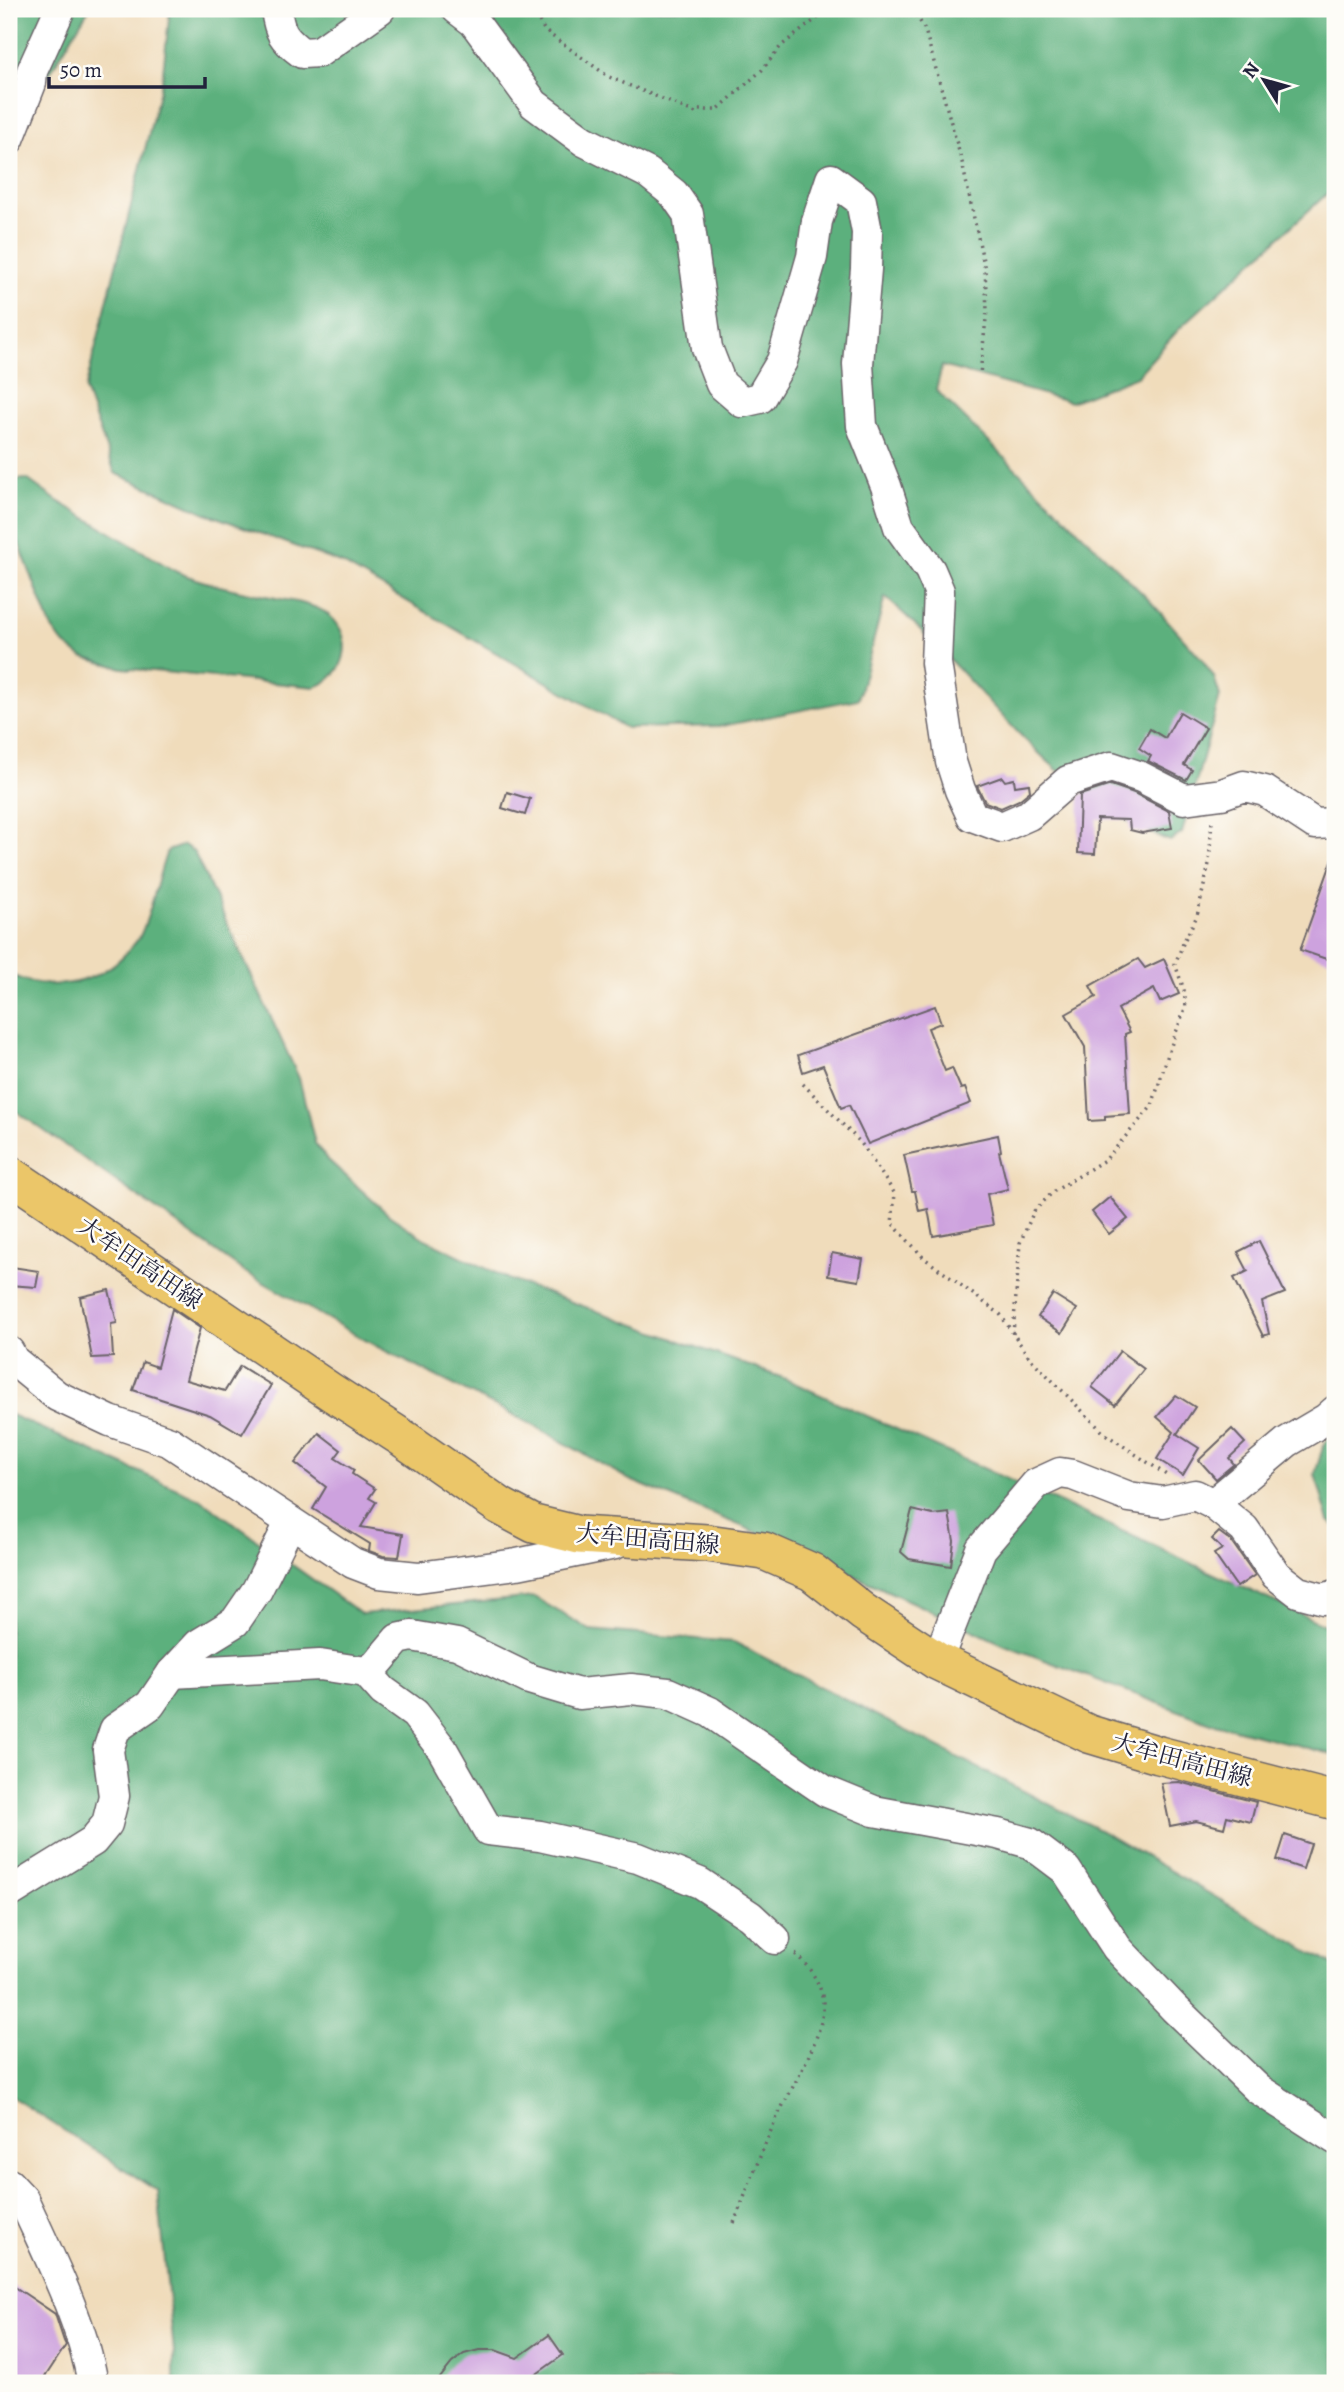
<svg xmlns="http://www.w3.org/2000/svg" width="1344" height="2392" viewBox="0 0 1344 2392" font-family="Alegreya,'Noto Serif JP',serif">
	<rect width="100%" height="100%" fill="#fdfcf7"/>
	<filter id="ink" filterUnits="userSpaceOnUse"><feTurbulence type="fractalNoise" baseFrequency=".0143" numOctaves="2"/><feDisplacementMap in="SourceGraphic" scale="14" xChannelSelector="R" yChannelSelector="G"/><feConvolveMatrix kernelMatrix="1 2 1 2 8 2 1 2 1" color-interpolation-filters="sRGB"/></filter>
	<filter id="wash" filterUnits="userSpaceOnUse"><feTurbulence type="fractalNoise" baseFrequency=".00686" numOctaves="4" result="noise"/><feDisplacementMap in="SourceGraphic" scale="28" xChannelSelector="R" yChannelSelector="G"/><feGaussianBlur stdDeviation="1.57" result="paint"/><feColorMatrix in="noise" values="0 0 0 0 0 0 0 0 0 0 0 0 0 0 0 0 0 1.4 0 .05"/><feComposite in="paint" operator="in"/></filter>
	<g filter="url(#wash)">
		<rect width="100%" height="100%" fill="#f0dcbb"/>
		<g fill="#5cb07d" stroke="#3f695c" stroke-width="2">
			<polygon points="9,9 89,9 49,74 31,91 9,96"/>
			<path d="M170 9H1335V191H1330L1180 328 1137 376 1071 402 942 366 936 390 1150 601 1201 658 1214 677 1220 696 1182 833 1170 841C1047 793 981 679 885 597L858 699 722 726 626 728 341 563 208 514 115 473 85 390 162 81Z"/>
			<path d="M27 479 56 500 177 572C206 584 235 590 266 596 284 600 307 602 323 611 356 631 350 675 315 687L122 668 82 657 62 642 51 627 9 517V483L12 480Z"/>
			<path d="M184 845 194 852 299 1078 315 1143 326 1158 390 1216 425 1239 508 1279 783 1378 1094 1518 1335 1630V1755L1211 1723 1005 1645 792 1547 630 1480 531 1424 376 1346 245 1272 9 1106V974C50 994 98 985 128 951 132 946 138 941 141 934 153 908 157 878 167 851Z"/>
			<polygon points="9,1414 200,1499 361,1614 534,1597 590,1630 734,1642 1101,1831 1335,1966 1335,2383 174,2383 174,2352 158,2191 9,2095"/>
			<polygon points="1335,1426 1335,1526 1329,1521 1315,1474 1324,1444"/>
		</g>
		<g id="blocks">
			<g fill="#cda2de">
				<polygon points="1180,712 1206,728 1184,765 1192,770 1186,780 1148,761 1151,756 1139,748 1150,729 1165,738"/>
				<polygon points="1002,777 1005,781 1014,779 1015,786 1029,784 1030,791 1019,800 1001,808 985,802 977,786"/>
				<polygon points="1111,785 1134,793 1169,811 1172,828 1142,833 1130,830 1129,820 1097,819 1095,854 1078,853 1080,795"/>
				<polygon points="507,792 530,799 525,815 502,808"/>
				<polygon points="1333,858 1335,858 1335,962 1300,950"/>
				<polygon points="1138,959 1145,968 1164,959 1179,994 1160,1002 1154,989 1118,1009 1130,1032 1125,1034 1130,1114 1105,1116 1105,1120 1089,1121 1085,1047 1066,1014 1096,997 1090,986"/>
				<polygon points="935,1006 941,1023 928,1028 945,1071 952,1068 961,1089 965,1088 971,1103 868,1144 849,1105 841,1108 823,1065 803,1072 798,1055"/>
				<polygon points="998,1135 1001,1151 999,1152 1008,1189 987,1194 993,1225 933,1236 928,1209 919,1211 915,1191 912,1191 904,1155"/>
				<polygon points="1110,1197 1128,1219 1109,1234 1092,1212"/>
				<polygon points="1259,1241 1285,1293 1262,1302 1269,1334 1263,1336 1234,1278 1248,1271 1238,1252"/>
				<polygon points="832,1253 863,1259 859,1281 828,1276"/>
				<polygon points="12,1267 39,1271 36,1287 9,1285"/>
				<polygon points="109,1290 117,1323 111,1324 113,1357 92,1358 80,1297"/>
				<polygon points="1053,1294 1077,1309 1062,1333 1038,1317"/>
				<polygon points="172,1309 200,1328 186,1380 225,1391 240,1366 271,1385 242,1434 210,1415 133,1390 143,1362 157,1367"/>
				<polygon points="1120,1351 1144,1369 1115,1405 1092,1387"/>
				<polygon points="1176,1395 1195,1407 1177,1434 1199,1448 1183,1475 1157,1459 1174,1432 1157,1417"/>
				<polygon points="1232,1429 1245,1443 1229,1458 1234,1464 1216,1479 1199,1460"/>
				<polygon points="319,1433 341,1450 335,1458 354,1470 352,1474 375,1489 369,1498 376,1502 361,1527 403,1534 399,1557 383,1556 369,1551 370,1544 313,1509 326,1487 295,1463"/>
				<polygon points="912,1510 933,1515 949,1513 954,1541 951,1566 909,1559 901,1552"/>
				<polygon points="1219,1532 1231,1541 1255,1575 1237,1587 1214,1554 1222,1549 1212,1539"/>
				<polygon points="1179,1782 1256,1802 1251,1822 1227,1816 1224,1828 1196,1821 1170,1826 1161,1783"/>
				<polygon points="1285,1835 1311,1844 1303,1869 1277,1860"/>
				<polygon points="9,2283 55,2314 64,2341 66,2345 41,2383 9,2383"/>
				<polygon points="549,2335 563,2355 531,2378 533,2383 436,2383 452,2363 464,2354 479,2350 495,2350 517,2358"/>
			</g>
		</g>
	</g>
	<g filter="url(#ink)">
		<use href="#blocks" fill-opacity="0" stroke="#6a6368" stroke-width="2"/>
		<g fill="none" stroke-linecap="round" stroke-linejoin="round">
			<defs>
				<g id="minor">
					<path d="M276 9C279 32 283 39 302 53L319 52 380 9"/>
					<polyline points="457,9 474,22 534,104 584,141 648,173 674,194 688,214 707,348 721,384 742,402 760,398 782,361 812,257 817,221 831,179 861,201 867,232 866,269 858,364 862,426 886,486 899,527 930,570 939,591 936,663 951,762 960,790 972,816 1002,827 1029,815 1068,781 1111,767 1141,777 1184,799 1222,794 1244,786 1265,791 1315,824 1335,823"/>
					<polyline points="9,139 31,83 32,71 60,9"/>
					<polyline points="9,1352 13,1360 57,1396 110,1421 170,1442 353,1563 379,1573 418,1577 517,1564 615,1544"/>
					<polyline points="1213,1504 1287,1442 1326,1419 1335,1411"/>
					<polyline points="937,1661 981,1549 1036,1484 1060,1473 1073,1475 1129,1497 1163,1502 1195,1495 1213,1504 1244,1529 1276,1575 1298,1592 1324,1599 1335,1595"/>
					<polyline points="366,1672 376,1665 398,1639 412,1636 457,1644 529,1679 579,1694 631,1689 668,1693 710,1712 825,1791 874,1811 998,1834 1030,1843 1066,1870 1117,1948 1174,2008 1258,2089 1335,2139"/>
					<polyline points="172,1673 320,1665 366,1672 383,1691 415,1714 442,1749 488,1830 540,1836 638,1858 700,1883 750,1916 775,1939"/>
					<polyline points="9,1893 93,1841 107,1824 114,1796 108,1750 115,1729 150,1705 172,1673 199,1644 235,1622 257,1590 290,1523"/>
					<path d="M9 2184 23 2199C50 2259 81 2318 93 2383"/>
				</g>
				<polyline id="major" points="9,1174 331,1392 404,1439 500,1506 534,1524 579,1535 707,1543 764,1551 812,1572 863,1612 937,1661 1089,1734 1159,1755 1335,1801"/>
			</defs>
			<use href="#minor" stroke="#6a6368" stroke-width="33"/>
			<use href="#major" stroke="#6a6368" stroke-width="40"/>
			<g stroke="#6a6368" stroke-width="3.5" stroke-dasharray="2 5" stroke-linecap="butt">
				<polyline points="532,9 545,31 609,77 696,113 698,110 717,110 762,70 781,46 829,9"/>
				<polyline points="913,9 925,30 962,162 985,270 987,310 980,374"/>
				<polyline points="803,1084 861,1143 895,1194 892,1223 924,1258 1000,1314 1029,1357 1104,1433 1168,1476"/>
				<polyline points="1013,1334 1020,1243 1034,1211 1053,1192 1106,1159 1152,1106 1169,1051 1186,1006 1184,990 1175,964 1184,941 1197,916 1209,864 1212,820"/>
				<path d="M734 2223C748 2188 761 2152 777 2117 791 2088 825 2036 823 2003 822 1983 808 1965 794 1953"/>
			</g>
			<use href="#minor" stroke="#fff" stroke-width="30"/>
			<use href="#major" stroke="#ebc669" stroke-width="37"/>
		</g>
	</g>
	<g text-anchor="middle" stroke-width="5" stroke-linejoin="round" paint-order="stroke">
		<g font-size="24" fill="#22223b" stroke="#fdfcf7">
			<text transform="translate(140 1263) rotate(34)" y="8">大牟田高田線</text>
			<text transform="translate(648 1539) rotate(5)" y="8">大牟田高田線</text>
			<text transform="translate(1182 1760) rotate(15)" y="8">大牟田高田線</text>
		</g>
	</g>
	<rect width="1344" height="2392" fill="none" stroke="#fdfcf7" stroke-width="35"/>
	<g transform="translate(1264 80) rotate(307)" stroke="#fdfcf7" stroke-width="5" paint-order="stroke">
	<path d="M0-5L12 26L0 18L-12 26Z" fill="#22223b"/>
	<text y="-10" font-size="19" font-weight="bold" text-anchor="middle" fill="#22223b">N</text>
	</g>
	<path d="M49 77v10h156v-10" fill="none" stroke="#22223b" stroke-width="3.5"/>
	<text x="60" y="77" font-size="21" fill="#22223b" stroke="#fdfcf7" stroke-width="5" paint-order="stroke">50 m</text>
</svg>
